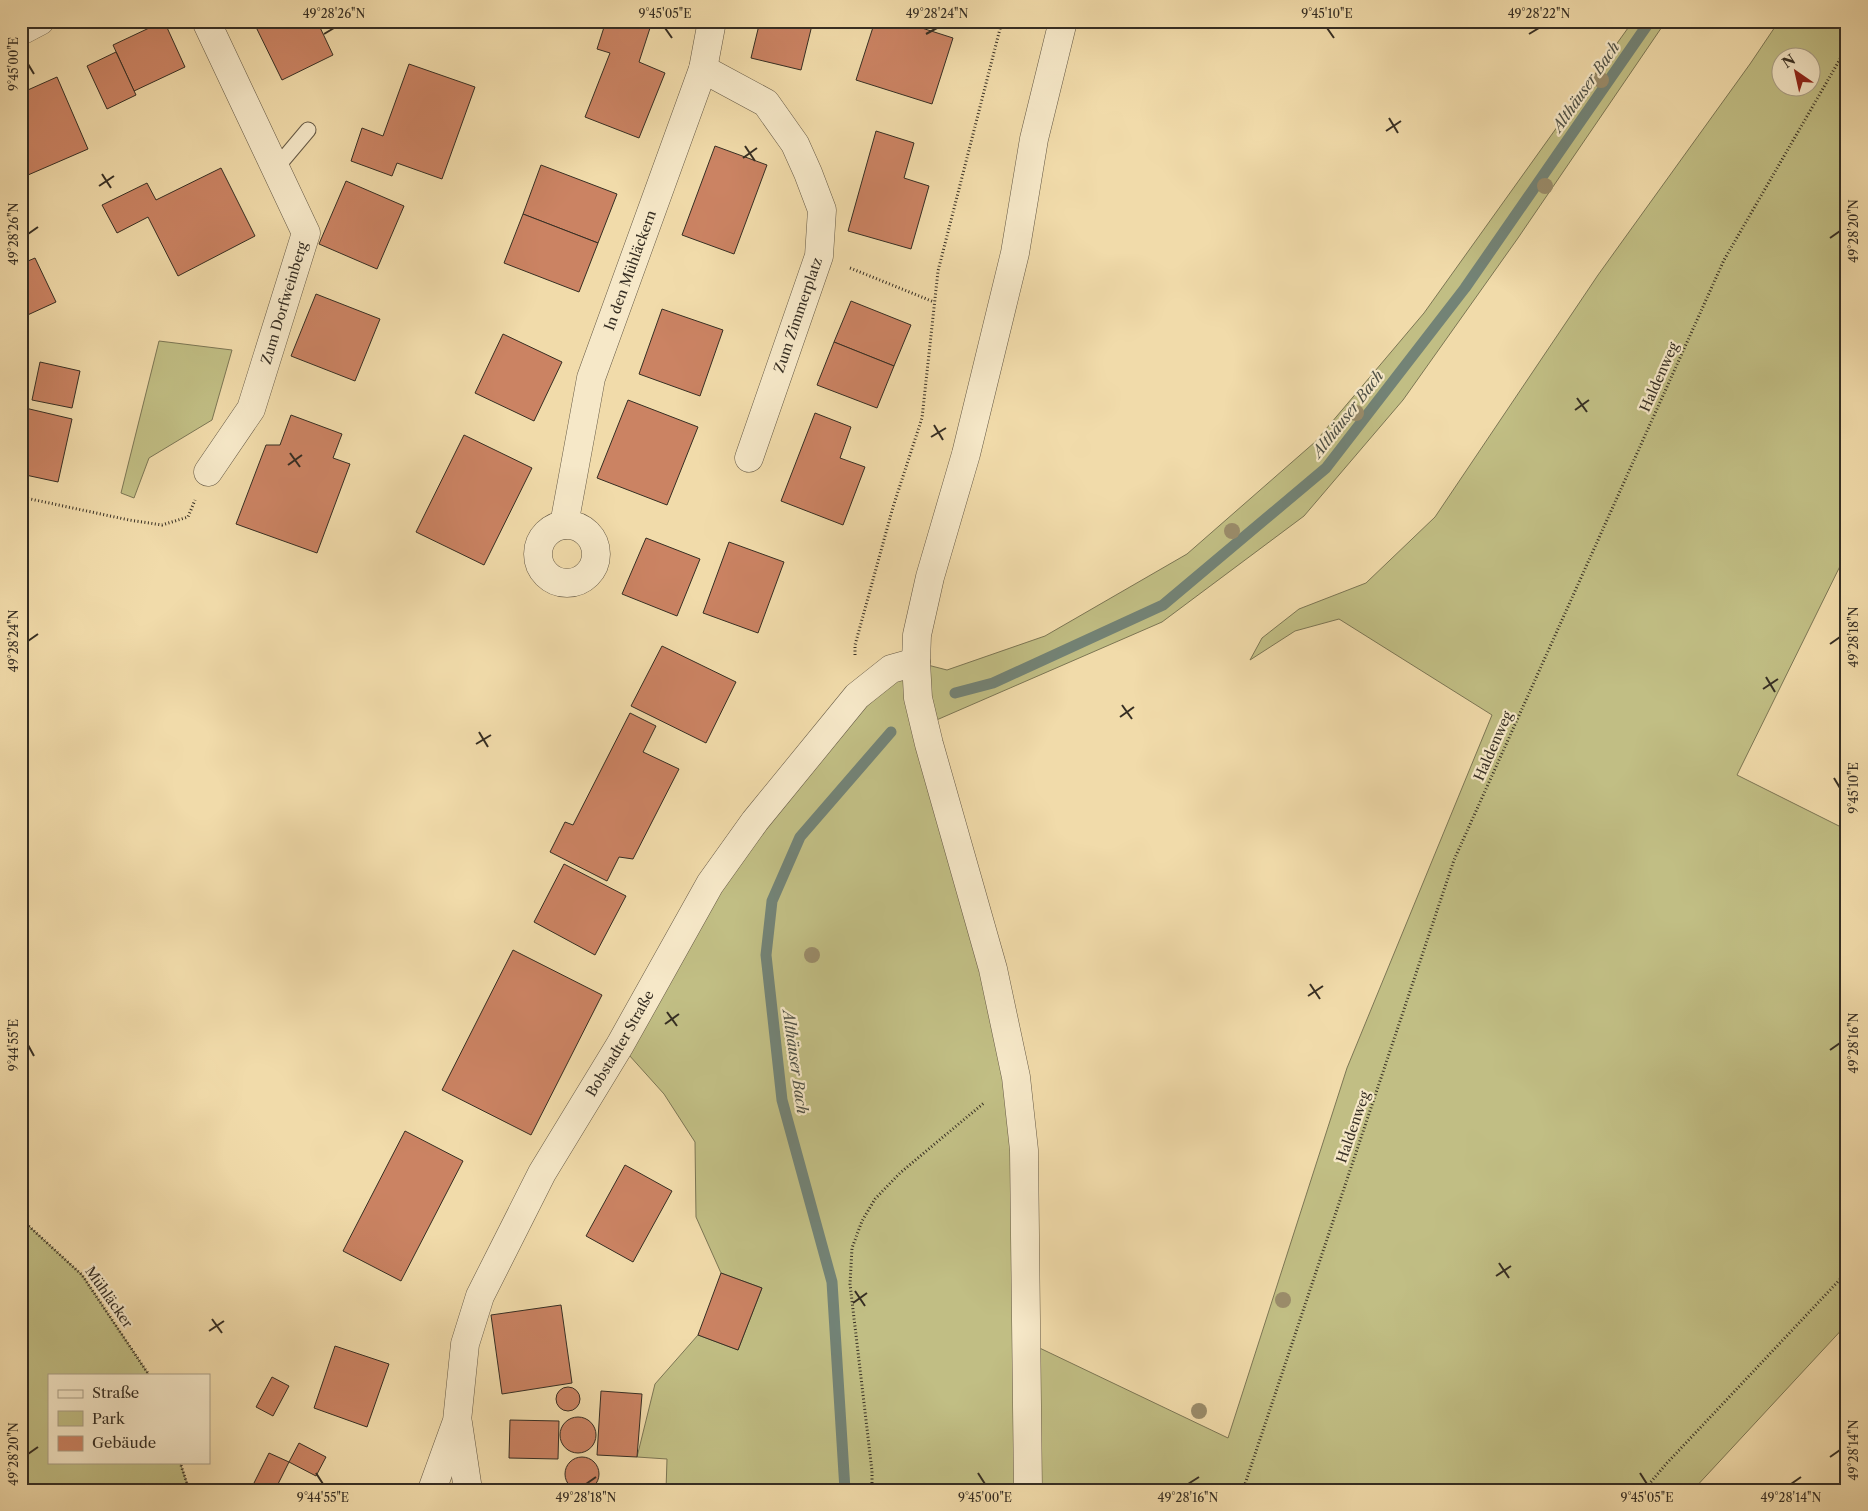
<svg xmlns="http://www.w3.org/2000/svg" width="1868" height="1511" font-family="'Libre Caslon Text',serif">
<style>
.green{fill:#c1be84;stroke:#7c7654;fill-rule:evenodd}
.lines{fill:none;stroke-linecap:round;stroke-linejoin:round}
.stream{stroke:#738376;stroke-width:11}
.building{fill:#cb8363;stroke:#362e23}
.service-casing{stroke:#655945;stroke-width:17}
.minor-casing{stroke:#655945;stroke-width:29}
.tertiary-casing{stroke:#655945;stroke-width:29}
.path{stroke:#362e23;stroke-width:3;stroke-dasharray:1 2.5;stroke-linecap:butt}
.service{stroke:#f6e8c8;stroke-width:15}
.minor{stroke:#f6e8c8;stroke-width:28}
.tertiary{stroke:#f6e8c8;stroke-width:28}
.tree{fill:#9a8c6a}
.ticks{fill:none;stroke:#362e23;stroke-width:2}
.labels{text-anchor:middle;stroke-width:4.5;stroke-linejoin:round;paint-order:stroke}
.street-label{font-size:14px;fill:#362e23;stroke:#f6e8c8}
.water-label{font-size:15px;font-style:italic;fill:#4f5146;stroke:#f6e8c8}
.neatline{fill:none;stroke:#362e23;stroke-width:2}
.ticks-label{font-size:12px;text-anchor:middle;fill:#362e23}
</style>
<rect width="100%" height="100%" fill="#f1dbaa"/>
<filter id="stains"><feTurbulence type="fractalNoise" baseFrequency=".004" numOctaves="4"/><feColorMatrix values="0 0 0 0 .2 0 0 0 0 .09 0 0 0 0 .02 0 0 0 .5 -.17"/></filter>
<radialGradient id="worn" r=".72"><stop offset=".6" stop-color="#630" stop-opacity="0"/><stop offset="1" stop-color="#630" stop-opacity=".3"/></radialGradient>
<g class="green">
<path d="M1633,21H1666L1518,238L1403,400L1304,516L1162,622L925,725L1024,1080L1027,1342L1228,1438L1347,1068L1492,715L1339,619L1295,631L1250,660L1262,638L1299,609L1366,583L1435,517L1598,275L1750,64L1779,21H1847V552L1737,775L1847,830V1324L1693,1490H666L667,1459L637,1457L655,1384L698,1335L738,1350L762,1288L721,1273L696,1217L695,1142L664,1094L620,1045L807,760L916,662L947,670L1045,636L1187,554L1315,442L1424,313ZM1780,58H1810V88H1780Z"/>
<polygon points="159,341 232,350 212,420 149,458 134,498 121,493"/>
<polygon points="21,1219 82,1275 149,1375 49,1375 49,1462 180,1462 189,1490 21,1490"/>
</g>
<g class="lines">
<g class="stream">
<polyline points="955,693 993,683 1163,605 1326,468 1465,288 1650,21"/>
<polyline points="845,1490 832,1282 782,1100 766,955 772,901 800,837 891,732"/>
</g>
</g>
<g class="building">
<polygon points="164,21 185,67 134,91 113,45"/>
<polygon points="253,21 317,21 333,55 282,80"/>
<polygon points="606,21 639,21 651,25 639,62 665,73 639,138 585,117 610,53 597,49"/>
<polygon points="760,21 813,21 801,70 751,58"/>
<polygon points="875,21 900,21 953,38 932,104 856,80"/>
<polygon points="116,52 136,95 107,109 87,66"/>
<polygon points="409,64 475,87 442,179 397,163 392,176 351,161 362,128 383,136"/>
<polygon points="57,77 88,149 28,175 21,160 21,93"/>
<polygon points="876,131 914,143 904,178 929,186 911,249 848,231"/>
<polygon points="715,146 767,165 734,254 682,235"/>
<polygon points="541,165 617,194 598,243 523,214"/>
<polygon points="221,168 255,236 178,276 148,217 117,233 102,205 147,183 156,200"/>
<polygon points="346,181 404,206 377,269 319,244"/>
<polygon points="523,214 598,243 579,292 504,263"/>
<polygon points="35,258 56,302 21,318 21,264"/>
<polygon points="316,294 380,319 355,381 291,356"/>
<polygon points="851,301 911,325 894,366 834,342"/>
<polygon points="662,309 723,330 700,396 639,374"/>
<polygon points="503,334 562,362 534,421 475,393"/>
<polygon points="834,342 894,366 877,408 817,385"/>
<polygon points="40,362 80,371 72,408 32,400"/>
<polygon points="628,400 698,427 667,505 597,478"/>
<polygon points="21,407 72,419 58,482 21,474"/>
<polygon points="815,413 851,427 840,458 865,467 843,525 781,501"/>
<polygon points="291,415 342,434 333,458 350,464 317,553 236,524 266,445 280,445"/>
<polygon points="464,435 532,468 484,565 416,532"/>
<polygon points="646,538 700,559 677,616 622,594"/>
<polygon points="729,542 784,562 758,633 703,613"/>
<polygon points="662,646 736,682 706,743 631,706"/>
<polygon points="630,713 656,726 643,752 679,769 633,859 619,857 607,881 550,852 565,822 573,825"/>
<polygon points="564,864 626,896 595,955 534,922"/>
<polygon points="513,950 602,995 531,1135 442,1090"/>
<polygon points="405,1131 463,1161 401,1281 343,1251"/>
<polygon points="625,1165 672,1191 633,1262 586,1236"/>
<polygon points="721,1273 762,1288 738,1350 698,1335"/>
<polygon points="561,1305 572,1383 502,1394 491,1315"/>
<polygon points="335,1346 389,1364 367,1427 314,1408"/>
<polygon points="272,1377 289,1386 273,1416 256,1407"/>
<circle cx="568" cy="1399" r="12"/>
<polygon points="601,1391 642,1394 637,1457 597,1455"/>
<circle cx="578" cy="1435" r="18"/>
<polygon points="510,1420 559,1421 558,1459 509,1458"/>
<polygon points="299,1443 326,1457 316,1476 289,1462"/>
<polygon points="269,1453 289,1462 275,1490 253,1490 251,1489"/>
<circle cx="582" cy="1474" r="17"/>
</g>
<g class="lines">
<g class="service-casing">
<polyline id="service" points="276,168 308,130"/>
</g>
<g class="minor-casing">
<g id="minor">
<polyline points="206,21 306,233 251,409 208,472"/>
<polyline points="21,31 40,21"/>
<polyline points="703,69 766,103 795,144 808,173 822,210 819,256 749,458"/>
<path id="s1" d="M564,525L591,378L703,69L712,21"/>
<circle cx="567" cy="554" r="29"/>
<polyline points="458,1423 468,1490"/>
<path id="s2" d="M432,1490L457,1421L465,1344L480,1296L542,1173L620,1045L710,884L755,821L857,696L891,669L916,662"/>
</g>
</g>
<g class="tertiary-casing">
<polyline id="tertiary" points="1028,1490 1024,1150 1016,1077 993,969 929,744 918,698 916,662 917,635 930,577 966,454 1015,253 1034,139 1063,21"/>
</g>
<g class="path">
<polyline points="850,268 934,302"/>
<polyline points="21,497 129,520 162,525 188,517 195,500"/>
<polyline points="855,655 855,645 893,507 922,418 938,271 1002,21"/>
<polyline points="21,1219 82,1275 149,1375"/>
<polyline points="180,1462 189,1490"/>
<polyline points="872,1490 872,1471 850,1284 852,1248 862,1221 875,1199 900,1173 985,1102"/>
<polyline points="1243,1490 1454,860 1724,260 1847,47"/>
<polyline points="1644,1490 1667,1463 1847,1272"/>
</g>
<use href="#service" class="service"/>
<use href="#minor" class="minor"/>
<use href="#tertiary" class="tertiary"/>
</g>
<g class="tree">
<circle cx="1601" cy="80" r="8"/>
<circle cx="1545" cy="186" r="8"/>
<circle cx="1356" cy="413" r="8"/>
<circle cx="1232" cy="531" r="8"/>
<circle cx="812" cy="955" r="8"/>
<circle cx="1283" cy="1300" r="8"/>
<circle cx="1199" cy="1411" r="8"/>
</g>
<path class="ticks" d="M665,28L672,38M1327,28L1334,38M324,34L334,28M926,34L937,28M1529,34L1539,28M28,64L34,74M1389,118L1398,133M1386,131L1401,121M745,146L755,161M743,158L757,148M102,174L111,188M99,186L114,176M28,234L38,227M1830,238L1840,231M1577,398L1587,412M1575,410L1589,400M934,425L943,440M931,437L946,428M290,453L300,467M288,465L302,455M28,641L38,634M1830,644L1840,637M1766,677L1775,692M1763,689L1778,679M1122,705L1132,719M1120,717L1134,707M479,732L488,747M476,744L491,735M1834,778L1840,788M1310,984L1320,999M1308,996L1323,986M667,1012L677,1026M665,1024L679,1014M28,1045L34,1056M1830,1050L1840,1043M1499,1263L1509,1278M1496,1276L1511,1266M855,1291L865,1306M853,1303L867,1293M212,1319L222,1333M209,1331L224,1321M28,1454L38,1447M1830,1457L1840,1450M316,1473L323,1484M978,1473L985,1484M1640,1473L1647,1484M586,1484L596,1477M1188,1484L1199,1477M1791,1484L1801,1477"/>
<g class="labels">
<g class="street-label">
<text dy="5" stroke="none"><textPath href="#s1" startOffset="264">In den Mühläckern</textPath></text>
<text transform="translate(284 303) rotate(-73)" y="5">Zum Dorfweinberg</text>
<text transform="translate(798 315) rotate(-71)" y="5">Zum Zimmerplatz</text>
<text transform="translate(1659 377) rotate(-66)" y="5">Haldenweg</text>
<text transform="translate(1493 746) rotate(-66)" y="5">Haldenweg</text>
<text dy="5" stroke="none"><textPath href="#s2" startOffset="490">Bobstadter Straße</textPath></text>
<text transform="translate(1353 1127) rotate(-71)" y="5">Haldenweg</text>
<text transform="translate(109 1297) rotate(55)" y="5">Mühläcker</text>
</g>
<g class="water-label">
<text transform="translate(1586 87) rotate(-55)" y="5">Althäuser Bach</text>
<text transform="translate(1348 414) rotate(-52)" y="5">Althäuser Bach</text>
<text transform="translate(795 1062) rotate(82)" y="5">Althäuser Bach</text>
</g>
</g>
<rect width="1868" height="1511" fill="none" stroke="#f1dbaa" stroke-width="55"/>
<rect x="48" y="1374" width="162" height="90" fill="#f6e8c8" stroke="#a99e86"/>
<rect x="58" y="1390" width="25" height="8" fill="#f6e8c8" stroke="#a99e86"/>
<text x="92" y="1398" font-size="15" fill="#362e23">Straße</text>
<rect x="58" y="1411" width="25" height="15" fill="#c1be84" stroke="#a99e86"/>
<text x="92" y="1424" font-size="15" fill="#362e23">Park</text>
<rect x="58" y="1436" width="25" height="15" fill="#cb8363" stroke="#a99e86"/>
<text x="92" y="1448" font-size="15" fill="#362e23">Gebäude</text>
<g transform="translate(1796 72) rotate(326)"><circle r="24" fill="#f6e8c8" stroke="#a99e86"/>
<path d="M0-4L9 19L0 12L-9 19Z" fill="#8f2418"/>
<text y="-8" font-size="14" font-weight="bold" text-anchor="middle" fill="#362e23">N</text>
</g>
<rect x="28" y="28" width="1812" height="1456" class="neatline"/>
<g class="ticks-label">
<text x="334" y="18">49°28'26"N</text>
<text x="665" y="18">9°45'05"E</text>
<text x="937" y="18">49°28'24"N</text>
<text x="1327" y="18">9°45'10"E</text>
<text x="1539" y="18">49°28'22"N</text>
<text transform="translate(14 64) rotate(-90)" y="4">9°45'00"E</text>
<text transform="translate(1854 231) rotate(-90)" y="4">49°28'20"N</text>
<text transform="translate(14 234) rotate(-90)" y="4">49°28'26"N</text>
<text transform="translate(1854 637) rotate(-90)" y="4">49°28'18"N</text>
<text transform="translate(14 641) rotate(-90)" y="4">49°28'24"N</text>
<text transform="translate(1854 788) rotate(-90)" y="4">9°45'10"E</text>
<text transform="translate(1854 1043) rotate(-90)" y="4">49°28'16"N</text>
<text transform="translate(14 1045) rotate(-90)" y="4">9°44'55"E</text>
<text transform="translate(1854 1450) rotate(-90)" y="4">49°28'14"N</text>
<text transform="translate(14 1454) rotate(-90)" y="4">49°28'20"N</text>
<text x="323" y="1502">9°44'55"E</text>
<text x="586" y="1502">49°28'18"N</text>
<text x="985" y="1502">9°45'00"E</text>
<text x="1188" y="1502">49°28'16"N</text>
<text x="1647" y="1502">9°45'05"E</text>
<text x="1791" y="1502">49°28'14"N</text>
</g>
<rect width="100%" height="100%" filter="url(#stains)"/>
<rect width="100%" height="100%" fill="url(#worn)"/>
</svg>
